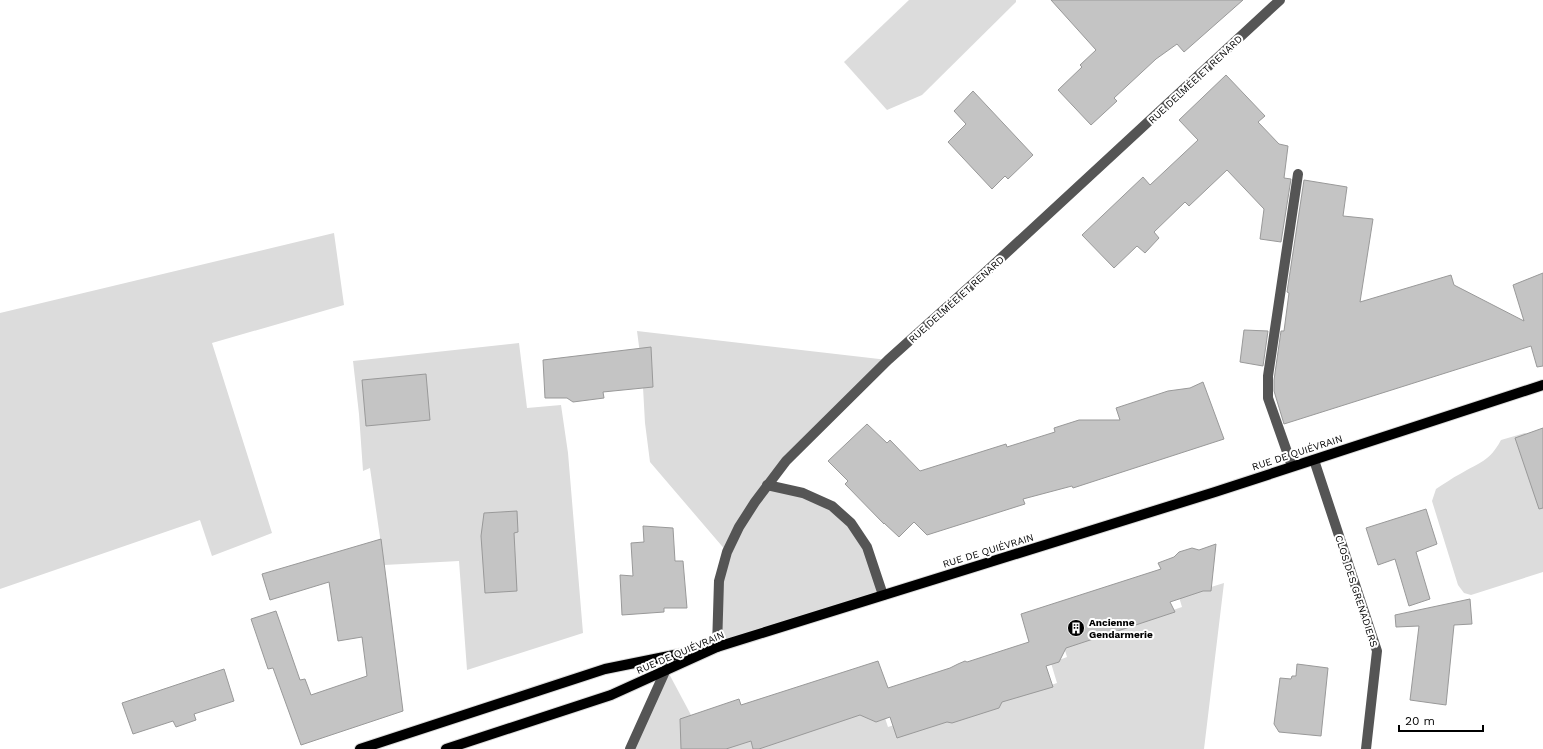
<svg xmlns="http://www.w3.org/2000/svg" width="1543" height="749" font-family="'Work Sans',sans-serif">
<style>
.green{fill:#dcdcdc}
.building{fill:#c4c4c4;stroke:#999}
.lines{fill:none;stroke-linecap:round;stroke-linejoin:round}
.major-casing{stroke:#dbdbdb;stroke-width:12}
.minor{stroke:#555;stroke-width:10}
.major{stroke:#000;stroke-width:10}
.labels{text-anchor:middle;stroke-width:4;stroke-linejoin:round;paint-order:stroke}
.street-label{font-size:10px;fill:#000;stroke:#fff}
.poi-label{font-size:10px;font-weight:bold;fill:#000;stroke:#fff;text-anchor:start}
</style>
<rect width="100%" height="100%" fill="#fff"/>
<g class="green">
<polygon points="909,0 1016,0 1016,2 922,95 887,110 844,62"/>
<polygon points="334,233 344,305 212,343 272,533 212,556 200,520 0,589 0,313"/>
<polygon points="637,331 888,360 767,485 832,506 867,547 883,595 717,647 727,552 650,462 645,423 642,369"/>
<polygon points="519,343 527,408 561,405 568,453 583,633 467,670 459,561 384,565 370,468 363,471 359,414 353,361"/>
<path d="M1525,433L1537,440L1543,460V572L1471,595L1464,593L1458,585L1432,501L1436,489C1444,484 1452,478 1460,474C1480,462 1489,462 1501,440Z"/>
<polygon points="1224,583 1204,749 718,749 881,706 888,727 901,723 905,734 1057,683 1051,663 1067,657 1064,647 1182,607 1179,597"/>
<polygon points="667,670 691,715 692,749 630,749"/>
</g>
<g class="building">
<polygon points="1051,0 1243,0 1184,52 1177,44 1156,59 1114,98 1117,101 1091,125 1058,90 1082,67 1080,65 1096,50"/>
<polygon points="1226,75 1265,116 1258,122 1279,144 1288,146 1284,178 1291,179 1281,242 1260,239 1264,209 1227,170 1189,206 1185,202 1154,232 1159,238 1145,253 1137,246 1114,268 1082,235 1143,177 1150,185 1198,140 1179,120"/>
<polygon points="973,91 1033,155 1008,179 1005,176 992,189 948,142 966,124 954,111"/>
<polygon points="1304,180 1347,187 1343,216 1373,219 1360,302 1451,275 1454,285 1524,321 1513,285 1543,273 1543,366 1537,367 1531,346 1284,424 1274,391 1274,380 1281,331 1284,331 1289,293 1287,292"/>
<polygon points="1244,330 1268,331 1263,366 1240,362"/>
<polygon points="651,347 653,387 603,392 604,398 573,402 567,398 545,398 543,360"/>
<polygon points="426,374 430,420 366,426 362,380"/>
<polygon points="1203,382 1224,439 1073,488 1072,486 1023,499 1025,504 927,535 914,522 899,537 884,523 884,524 845,484 848,481 828,461 867,424 887,443 890,440 920,471 1006,444 1007,447 1055,432 1054,428 1079,420 1120,420 1116,408 1168,391 1190,388"/>
<polygon points="1543,428 1543,508 1539,509 1515,438"/>
<polygon points="1426,509 1437,544 1416,552 1430,599 1409,606 1395,559 1378,565 1366,528"/>
<polygon points="517,511 518,532 514,533 517,591 485,593 481,536 484,513"/>
<polygon points="643,526 673,528 675,561 683,561 687,608 664,608 664,612 622,615 620,575 633,576 631,543 644,542"/>
<polygon points="381,539 403,711 301,745 273,668 268,669 251,619 276,611 300,680 305,679 311,695 367,676 362,637 338,641 329,582 270,600 262,574"/>
<polygon points="1216,544 1211,591 1203,591 1170,602 1175,612 1066,648 1059,662 1046,666 1053,687 1002,702 999,708 952,723 947,722 897,738 890,717 876,722 860,715 759,749 753,749 751,741 726,749 681,749 680,719 739,699 741,705 878,661 888,688 950,668 958,664 965,661 967,662 1029,642 1021,614 1161,569 1158,563 1174,557 1179,552 1192,548 1199,550"/>
<polygon points="1470,599 1472,624 1454,625 1446,705 1410,700 1419,626 1396,627 1395,615"/>
<polygon points="1297,664 1328,668 1321,736 1279,732 1274,724 1280,678 1291,679 1292,676 1296,676"/>
<polygon points="224,669 234,701 194,714 196,720 176,727 173,721 133,734 122,703"/>
</g>
<g class="lines">
<g class="major-casing">
<g id="major">
<polyline points="360,749 605,669 699,650"/>
<polyline points="446,749 611,695 717,647 1215,492 1543,385"/>
</g>
</g>
<g class="minor">
<polyline points="1314,460 1377,651 1366,749"/>
<polyline points="1292,466 1268,398 1268,376 1298,174"/>
<polyline points="767,485 803,493 832,506 851,523 867,547 883,595"/>
<polyline points="717,647 719,581 727,552 739,527 755,502 786,461 888,360 977,280 1280,0"/>
<polyline points="630,749 672,656"/>
</g>
<use href="#major" class="major"/>
</g>
<defs>
<g id="building-disc" transform="scale(0.9)"><circle r="9.5" fill="#000" stroke="#fff"/><path d="M-4-6H4V6H1V3H-1V6H-4ZM-2.5-4.3h1.7v1.8h-1.7ZM.8-4.3h1.7v1.8H.8ZM-2.5-1h1.7V.8h-1.7ZM.8-1h1.7V.8H.8Z" fill="#fff"/></g>
</defs>
<g fill-rule="evenodd">
<use href="#building-disc" x="1076" y="628"/>
</g>
<g class="labels">
<g class="street-label">
<text transform="translate(1195 79) rotate(-43)" y="4">RUE DELMÉE ET RENARD</text>
<text transform="translate(956 299) rotate(-42)" y="4">RUE DELMÉE ET RENARD</text>
<text transform="translate(1297 452) rotate(-18)" y="4">RUE DE QUIÉVRAIN</text>
<text transform="translate(988 550) rotate(-17)" y="4">RUE DE QUIÉVRAIN</text>
<text transform="translate(1357 591) rotate(72)" y="4">CLOS DES GRENADIERS</text>
<text transform="translate(680 652) rotate(-23)" y="4">RUE DE QUIÉVRAIN</text>
</g>
<g class="poi-label">
<text x="1089" y="626">Ancienne<tspan x="1089" dy="12">Gendarmerie</tspan></text>
</g>
</g>
<path d="M1399 725v6h84v-6" fill="none" stroke="#000000" stroke-width="2"/>
<text x="1405" y="725" font-size="12" fill="#000000" stroke="#ffffff" stroke-width="3" paint-order="stroke">20 m</text>
</svg>
